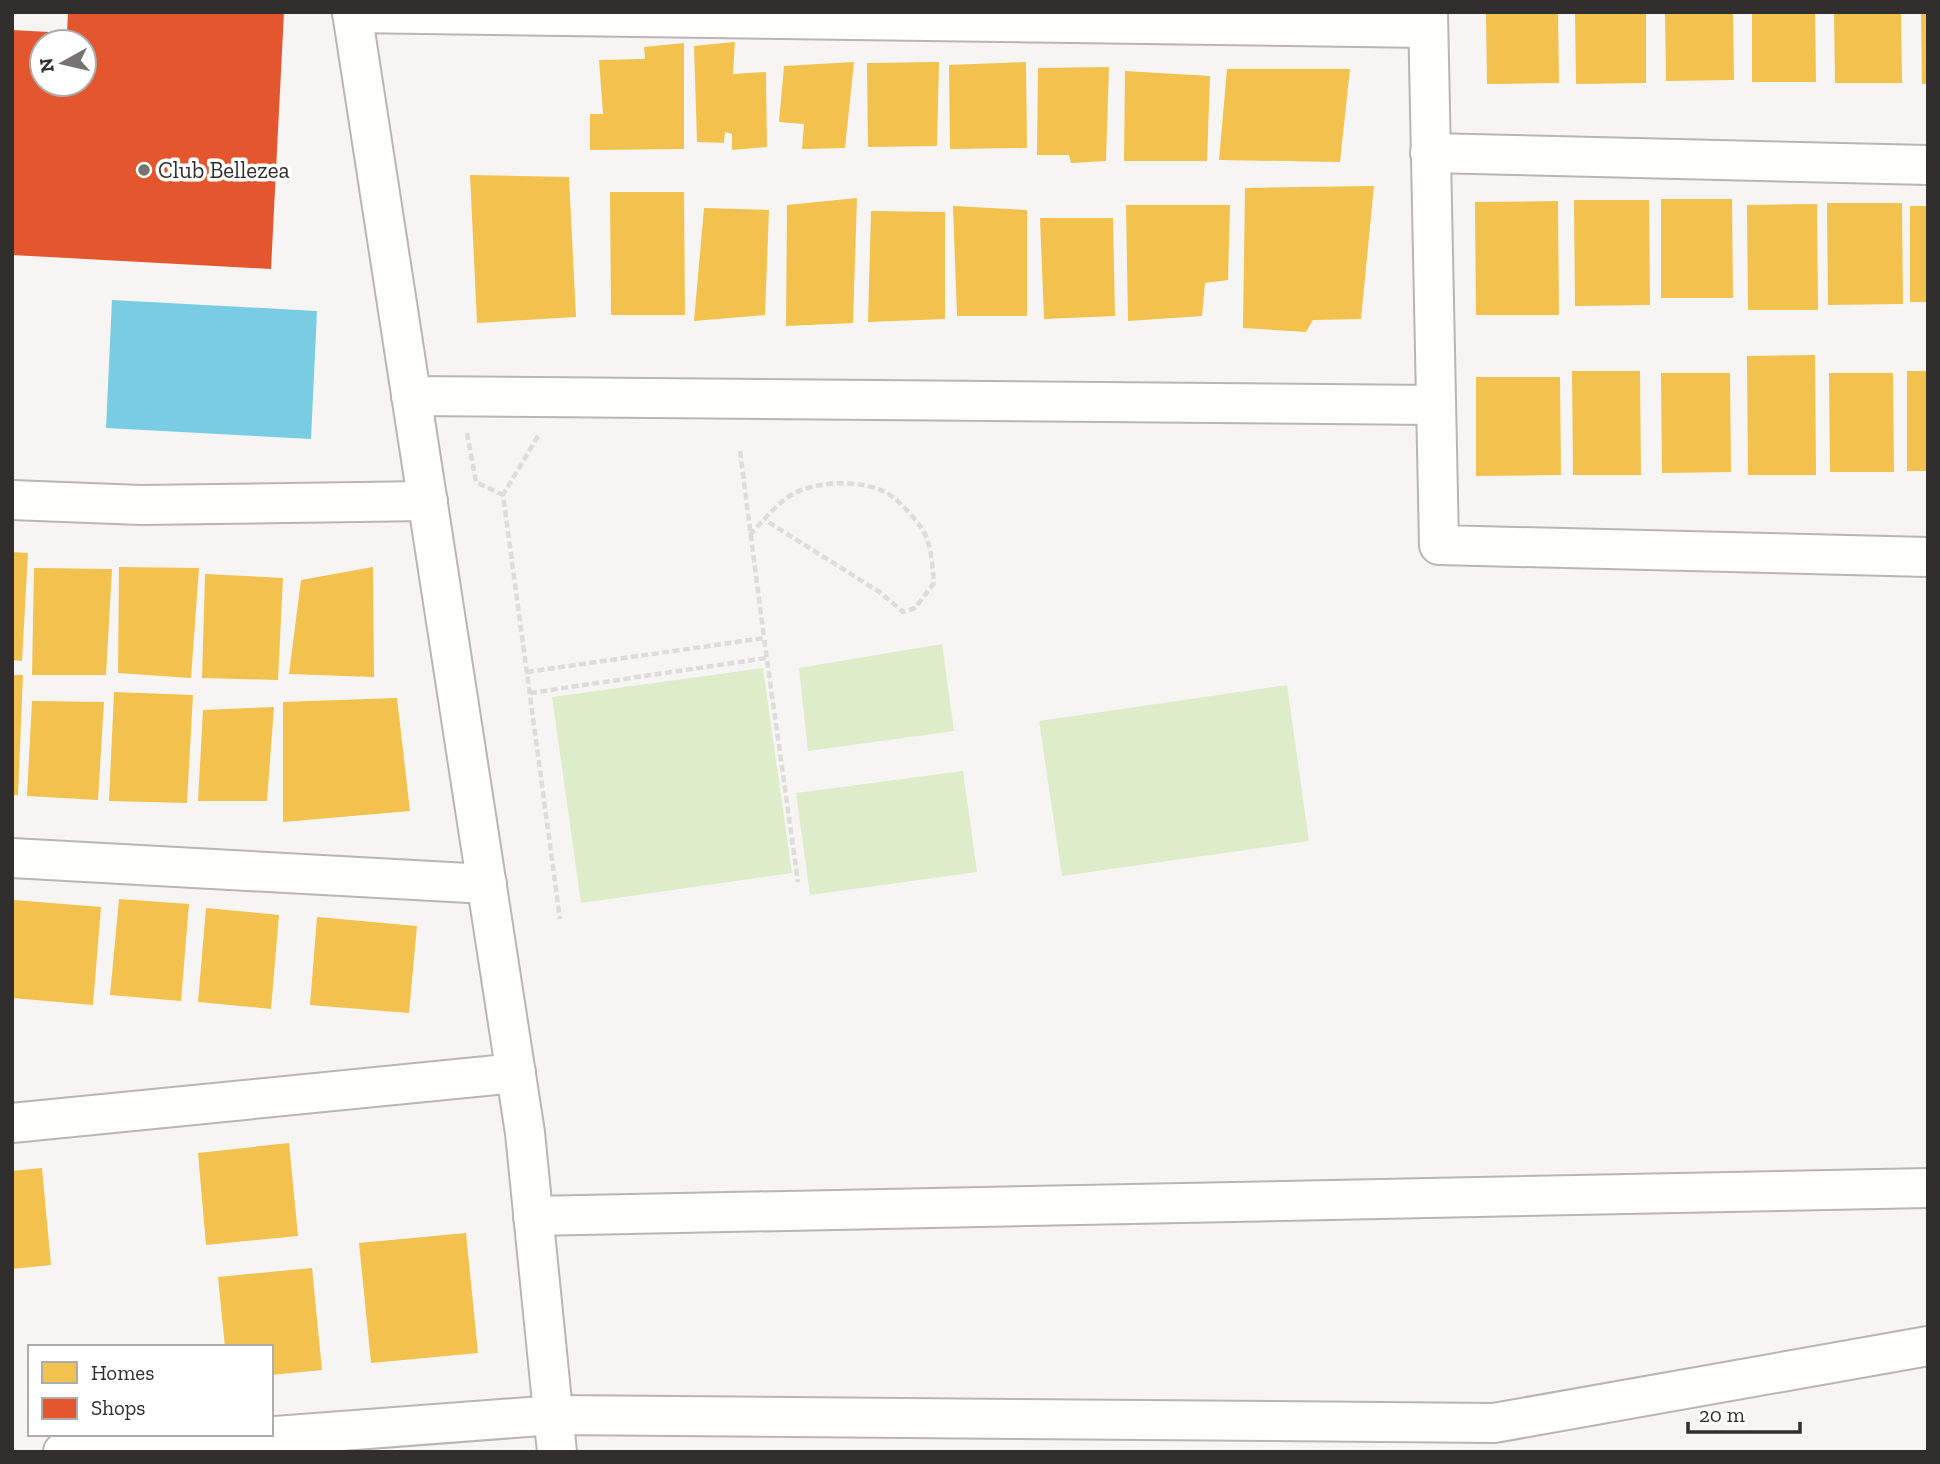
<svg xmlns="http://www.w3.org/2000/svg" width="1940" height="1464" font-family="'Zilla Slab',serif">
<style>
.green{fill:#deedc9}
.water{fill:#79cce1}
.homes{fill:#f2c14e}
.shops{fill:#e4572e;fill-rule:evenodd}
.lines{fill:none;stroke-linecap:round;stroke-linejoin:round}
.street-casing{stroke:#b7b6b4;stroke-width:42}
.path{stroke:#dcdcdb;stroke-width:4.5;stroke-dasharray:7 3.5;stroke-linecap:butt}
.street{stroke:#fefefd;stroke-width:38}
.poi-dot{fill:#767472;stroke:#fff;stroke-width:2.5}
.labels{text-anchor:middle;stroke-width:7;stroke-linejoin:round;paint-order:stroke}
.poi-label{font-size:23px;fill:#302f2d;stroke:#fff;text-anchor:start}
</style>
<rect width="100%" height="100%" fill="#f7f5f3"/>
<g class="green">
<polygon points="942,644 954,731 808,751 799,668"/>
<polygon points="763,668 792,873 581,903 552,697"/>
<polygon points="1287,685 1309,841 1062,876 1039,721"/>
<polygon points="963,771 977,872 810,895 796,793"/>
</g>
<polygon class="water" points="112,300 317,311 311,439 106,428"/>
<g class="homes">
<polygon points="1486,12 1558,12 1559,83 1487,84"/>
<polygon points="1575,12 1646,12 1646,83 1576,84"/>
<polygon points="1665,12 1733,12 1734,80 1666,81"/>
<polygon points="1752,12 1815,12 1816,82 1752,82"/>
<polygon points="1834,12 1901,12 1902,83 1835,83"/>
<polygon points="1921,12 1928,12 1928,84 1922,84"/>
<polygon points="735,42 733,74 766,72 767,147 732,150 732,134 725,132 724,143 697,142 694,46"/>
<polygon points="684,43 684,149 590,150 590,114 603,114 599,60 645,59 644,47"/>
<polygon points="854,62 845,148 802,149 804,124 779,122 784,66"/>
<polygon points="939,62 937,146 868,147 867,63"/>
<polygon points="1026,62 1027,148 950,149 949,65"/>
<polygon points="1109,67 1106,161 1071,163 1069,155 1037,155 1038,68"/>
<polygon points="1227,69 1350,69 1340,162 1219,160"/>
<polygon points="1125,71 1210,76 1207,161 1124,161"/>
<polygon points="470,175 569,177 576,317 477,323"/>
<polygon points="1374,186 1361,319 1313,320 1306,332 1243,328 1245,188"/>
<polygon points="610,192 684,192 685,315 611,315"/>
<polygon points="857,198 853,323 786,326 787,205"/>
<polygon points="1661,199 1732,199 1733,298 1661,298"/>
<polygon points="1574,200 1649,200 1650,305 1575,306"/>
<polygon points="1558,201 1559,315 1476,315 1475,202"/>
<polygon points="1827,203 1902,203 1903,304 1828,305"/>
<polygon points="1817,204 1818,310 1748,310 1747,205"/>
<polygon points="1126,205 1230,205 1228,280 1205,283 1202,316 1128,321"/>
<polygon points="953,206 1027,210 1027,316 957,316"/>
<rect x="1910" y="206" width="18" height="96"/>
<polygon points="704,208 769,210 765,315 694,321"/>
<polygon points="871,211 945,212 945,319 868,322"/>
<polygon points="1040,218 1113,218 1115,316 1044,319"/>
<polygon points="1815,355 1816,475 1748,475 1747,356"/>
<polygon points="1572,371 1640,371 1641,475 1573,475"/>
<rect x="1907" y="371" width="21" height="100"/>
<polygon points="1661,373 1730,373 1731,472 1662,473"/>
<polygon points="1829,373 1893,373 1894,472 1830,472"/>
<polygon points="1476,377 1560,377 1561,475 1476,476"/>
<polygon points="12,552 28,553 22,661 12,660"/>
<polygon points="119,567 199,568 191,678 118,673"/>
<polygon points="373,567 374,677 289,674 301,580"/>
<polygon points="34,568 112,569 106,675 32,675"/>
<polygon points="205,574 283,578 278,680 202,678"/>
<polygon points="12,675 23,675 18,795 12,795"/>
<polygon points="114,692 193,695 187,803 109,801"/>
<polygon points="397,698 410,811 283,822 283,702"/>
<polygon points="32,701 104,702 98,800 27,796"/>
<polygon points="274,707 267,801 198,801 203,710"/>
<polygon points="119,899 189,904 181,1001 110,995"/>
<polygon points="14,900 101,907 93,1005 12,998"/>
<polygon points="206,908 279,915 271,1009 198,1002"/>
<polygon points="317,917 417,926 409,1013 310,1005"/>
<polygon points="289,1143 298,1236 206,1245 198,1153"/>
<polygon points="42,1168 51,1265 12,1269 12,1171"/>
<polygon points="466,1233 478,1353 371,1363 359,1243"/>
<polygon points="312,1268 322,1370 271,1375 271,1347 225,1347 218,1277"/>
</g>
<path class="shops" d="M68,12H284L271,269L12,255V30L67,33ZM42,42H84V84H42Z"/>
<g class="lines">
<g class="street-casing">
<g id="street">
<polyline points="352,12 525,1133 557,1452"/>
<polyline points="1428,12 1439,545 1928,557"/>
<polyline points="352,13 1428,28"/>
<polyline points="1430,153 1928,165"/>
<polyline points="411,396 1436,405"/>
<polyline points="12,500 141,505 428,501"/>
<polyline points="12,858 487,884"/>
<polyline points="12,1123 516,1073"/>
<polyline points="533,1216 1928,1188"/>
<polyline points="63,1452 554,1415 1494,1423 1928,1346"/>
</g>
</g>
<g class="path">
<polyline points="467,433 476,482 503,495"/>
<polyline points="538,436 503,495 560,919"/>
<polyline points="740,451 764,638"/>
<path d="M750,535C764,520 780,499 799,491C823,481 861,480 885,492C896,497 912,515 920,526C932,542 932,564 934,583L915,608L903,612L881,593L765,520"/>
<polyline points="527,672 764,638 798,882"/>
<polyline points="530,693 766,658"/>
</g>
<use href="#street" class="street"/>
</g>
<circle class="poi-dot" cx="144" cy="170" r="7"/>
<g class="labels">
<g class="poi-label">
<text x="158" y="178">Club Bellezea</text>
</g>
</g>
<rect width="1940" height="1464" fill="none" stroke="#302f2d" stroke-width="28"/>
<rect x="28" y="1345" width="245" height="91" fill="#ffffff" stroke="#acacab" stroke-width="2"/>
<rect x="42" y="1362" width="35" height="21" fill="#f2c14e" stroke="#acacab" stroke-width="2"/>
<text x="91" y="1380" font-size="21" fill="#302f2d">Homes</text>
<rect x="42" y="1398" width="35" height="21" fill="#e4572e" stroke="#acacab" stroke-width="2"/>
<text x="91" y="1415" font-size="21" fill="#302f2d">Shops</text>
<g transform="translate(63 63) rotate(262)"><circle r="33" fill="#ffffff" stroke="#acacab" stroke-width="2"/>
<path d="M0-5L12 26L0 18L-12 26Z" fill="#767472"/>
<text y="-10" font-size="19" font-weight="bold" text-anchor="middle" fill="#302f2d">N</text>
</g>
<path d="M1688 1422v10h112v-10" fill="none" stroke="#302f2d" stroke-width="3.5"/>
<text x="1699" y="1422" font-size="21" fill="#302f2d" stroke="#ffffff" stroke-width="5" paint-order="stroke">20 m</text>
</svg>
